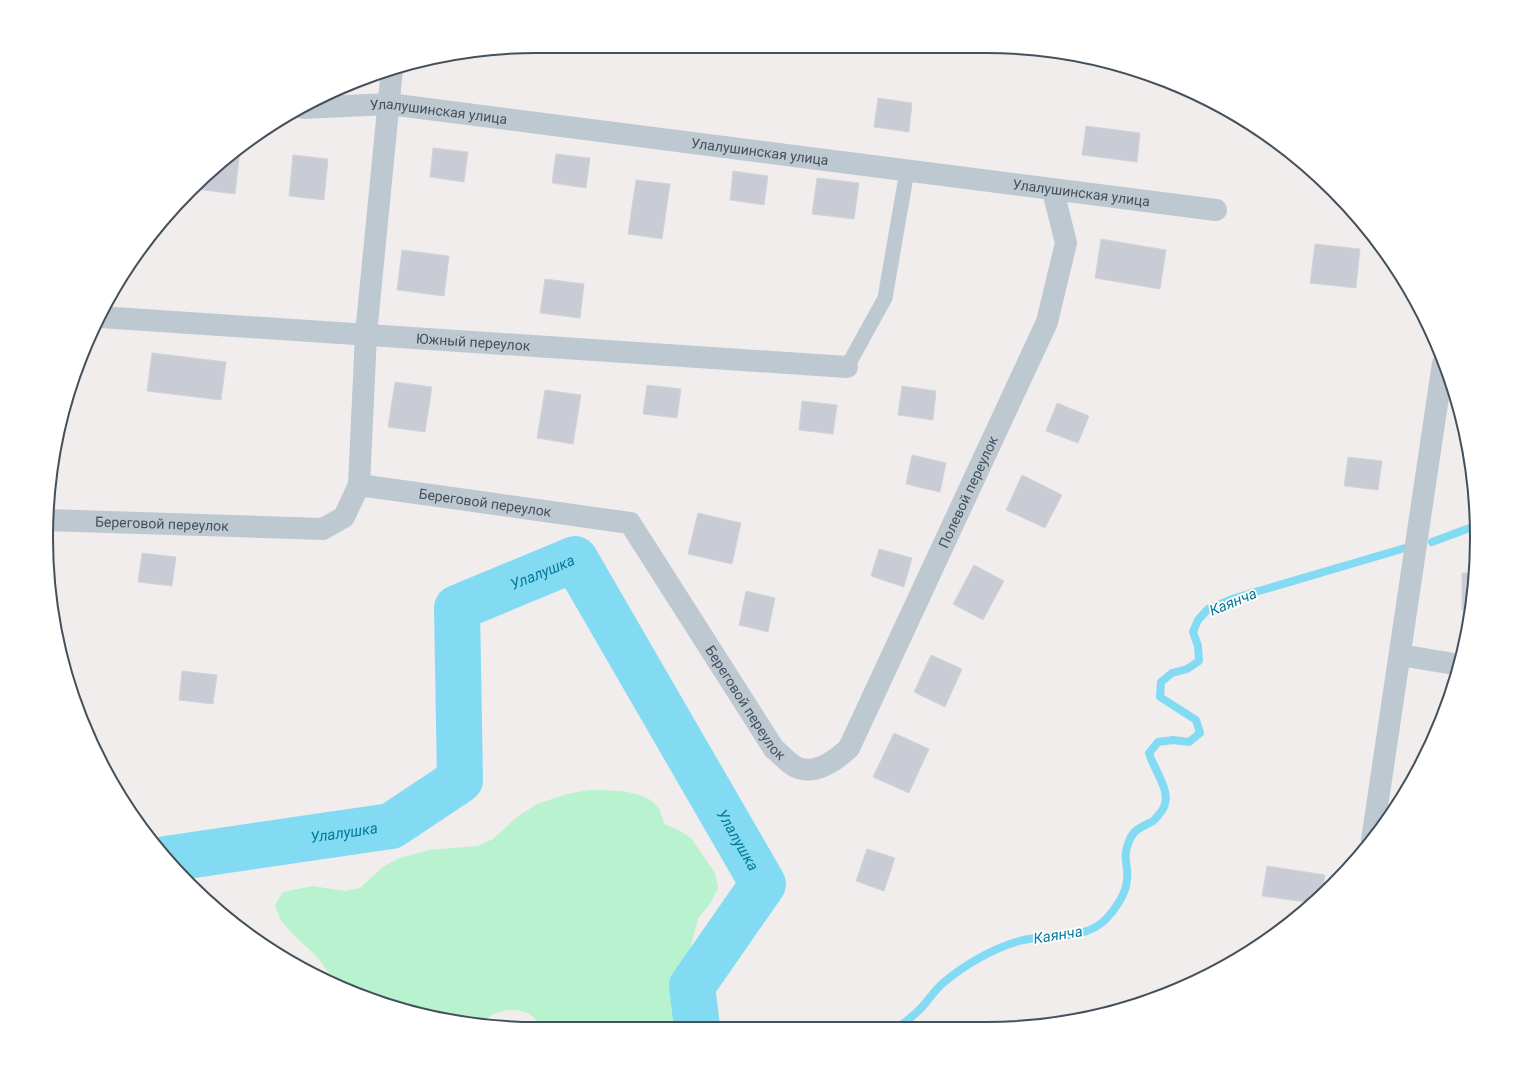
<svg xmlns="http://www.w3.org/2000/svg" width="1523" height="1075" font-family="Roboto,sans-serif">
<style>
.green{fill:#b8f2ce}
.lines{fill:none;stroke-linecap:round;stroke-linejoin:round}
.stream{stroke:#82dbf2;stroke-width:8}
.river{stroke:#82dbf2;stroke-width:46}
.building{fill:#c9ccd4;stroke:#d1d4da}
.lane{stroke:#bdc8d1;stroke-width:15}
.street{stroke:#bdc8d1;stroke-width:22}
.labels{text-anchor:middle;stroke-width:3.5;stroke-linejoin:round;paint-order:stroke}
.street-label{font-size:14px;fill:#44515c;stroke:#fff}
.water-label{font-size:15px;font-style:italic;fill:#047a9a;stroke:#fff}
.rim{fill:none;stroke:#44515c;stroke-width:2}
</style>
<rect width="100%" height="100%" fill="#f1eded"/>
<path class="green" d="M589,790C608,790 648,789 659,809C661,813 663,819 664,824L679,830L691,838L715,873L718,888L711,902L698,919L673,1014L675,1027L541,1028C537,1021 533,1015 525,1012C512,1007 489,1011 483,1024L411,1012L337,985L318,958L291,932L280,919L275,905L283,892L312,886L345,891L360,888L383,867L397,859L429,850L478,846L493,839L517,817L537,804L567,794Z"/>
<g class="lines">
<g class="stream">
<polyline points="1432,542 1475,526"/>
<path d="M900,1026C908,1020 916,1014 923,1006C930,998 935,990 943,983C963,966 993,948 1019,941C1046,934 1084,941 1105,920C1115,910 1126,894 1127,880C1129,864 1121,858 1130,839C1134,829 1144,826 1153,821C1156,819 1158,815 1161,812C1175,794 1154,771 1149,753L1158,742L1173,740L1189,742L1200,733L1196,720L1160,697L1161,682L1172,673L1187,669L1199,661L1198,646L1193,632L1198,620L1208,609L1235,598L1412,546"/>
</g>
<path class="river" id="s1" d="M166,859L391,826L460,780L457,608L575,559L763,884L692,986L697,1027"/>
</g>
<g class="building">
<polygon points="878,98 912,103 909,132 874,127"/>
<polygon points="1086,126 1140,133 1137,162 1082,155"/>
<polygon points="433,148 468,152 464,182 430,177"/>
<polygon points="240,150 235,194 196,189"/>
<polygon points="556,154 590,158 586,188 552,183"/>
<polygon points="293,155 328,159 324,200 289,196"/>
<polygon points="733,171 768,176 764,205 730,200"/>
<polygon points="817,178 859,183 854,219 812,214"/>
<polygon points="636,180 670,184 662,239 628,234"/>
<polygon points="1101,239 1166,250 1160,289 1095,278"/>
<polygon points="1315,244 1360,249 1356,288 1310,283"/>
<polygon points="402,250 449,256 444,296 397,290"/>
<polygon points="545,279 584,284 580,318 540,313"/>
<polygon points="152,353 226,362 221,400 147,391"/>
<polygon points="395,382 432,387 425,432 388,427"/>
<polygon points="647,385 681,389 677,418 643,414"/>
<polygon points="902,386 936,391 933,420 898,415"/>
<polygon points="545,390 581,395 573,444 537,438"/>
<polygon points="802,401 837,405 833,434 799,430"/>
<polygon points="1057,403 1089,416 1078,443 1046,431"/>
<polygon points="912,455 946,463 940,492 906,484"/>
<polygon points="1348,457 1382,461 1378,490 1344,486"/>
<polygon points="1022,475 1062,495 1045,528 1006,510"/>
<polygon points="698,513 741,523 732,564 688,554"/>
<polygon points="879,549 912,558 904,587 871,576"/>
<polygon points="142,553 176,557 172,586 138,582"/>
<polygon points="974,565 1004,581 983,620 953,604"/>
<polygon points="1462,573 1475,573 1469,610 1462,610"/>
<polygon points="746,591 775,598 768,632 739,625"/>
<polygon points="931,655 962,669 945,707 914,692"/>
<polygon points="182,671 217,675 213,704 179,700"/>
<polygon points="894,733 929,749 909,793 873,777"/>
<polygon points="867,849 895,858 884,891 856,881"/>
<polygon points="1267,866 1325,875 1322,894 1313,903 1262,896"/>
</g>
<g class="lines">
<polyline class="lane" points="847,367 885,298 907,171"/>
<g class="street">
<path id="s2" d="M303,108L389,104L1216,210"/>
<path id="s3" d="M100,317L847,367"/>
<polyline points="359,485 366,334 392,69"/>
<path id="s4" d="M47,520L323,529L344,517L359,485L630,523L774,749C781,754 788,763 796,767C815,776 835,761 849,748L1047,322L1066,243L1053,191"/>
<polyline points="1400,655 1460,665"/>
<polyline points="1372,840 1443,363"/>
</g>
</g>
<g class="labels">
<g class="street-label">
<text dy="5" stroke="none"><textPath href="#s2" startOffset="136">Улалушинская улица</textPath></text>
<text dy="5" stroke="none"><textPath href="#s2" startOffset="460">Улалушинская улица</textPath></text>
<text dy="5" stroke="none"><textPath href="#s2" startOffset="784">Улалушинская улица</textPath></text>
<text dy="5" stroke="none"><textPath href="#s3" startOffset="374">Южный переулок</textPath></text>
<text dy="5" stroke="none"><textPath href="#s4" startOffset="1248">Полевой переулок</textPath></text>
<text dy="5" stroke="none"><textPath href="#s4" startOffset="463">Береговой переулок</textPath></text>
<text dy="5" stroke="none"><textPath href="#s4" startOffset="115">Береговой переулок</textPath></text>
<text dy="5" stroke="none"><textPath href="#s4" startOffset="823">Береговой переулок</textPath></text>
</g>
<g class="water-label">
<text dy="5" stroke="none"><textPath href="#s1" startOffset="575">Улалушка</textPath></text>
<text transform="translate(1233 602) rotate(-22)" y="5">Каянча</text>
<text dy="5" stroke="none"><textPath href="#s1" startOffset="180">Улалушка</textPath></text>
<text dy="5" stroke="none"><textPath href="#s1" startOffset="935">Улалушка</textPath></text>
<text transform="translate(1058 935) rotate(-9)" y="5">Каянча</text>
</g>
</g>
<path d="M0 0H1523V1075H0ZM537 53H986A484 484 0 0 1 1470 537V538A484 484 0 0 1 986 1022H537A484 484 0 0 1 53 538V537A484 484 0 0 1 537 53Z" fill="#fff" fill-rule="evenodd"/>
<path class="rim" d="M537 53H986A484 484 0 0 1 1470 537V538A484 484 0 0 1 986 1022H537A484 484 0 0 1 53 538V537A484 484 0 0 1 537 53Z"/>
</svg>
